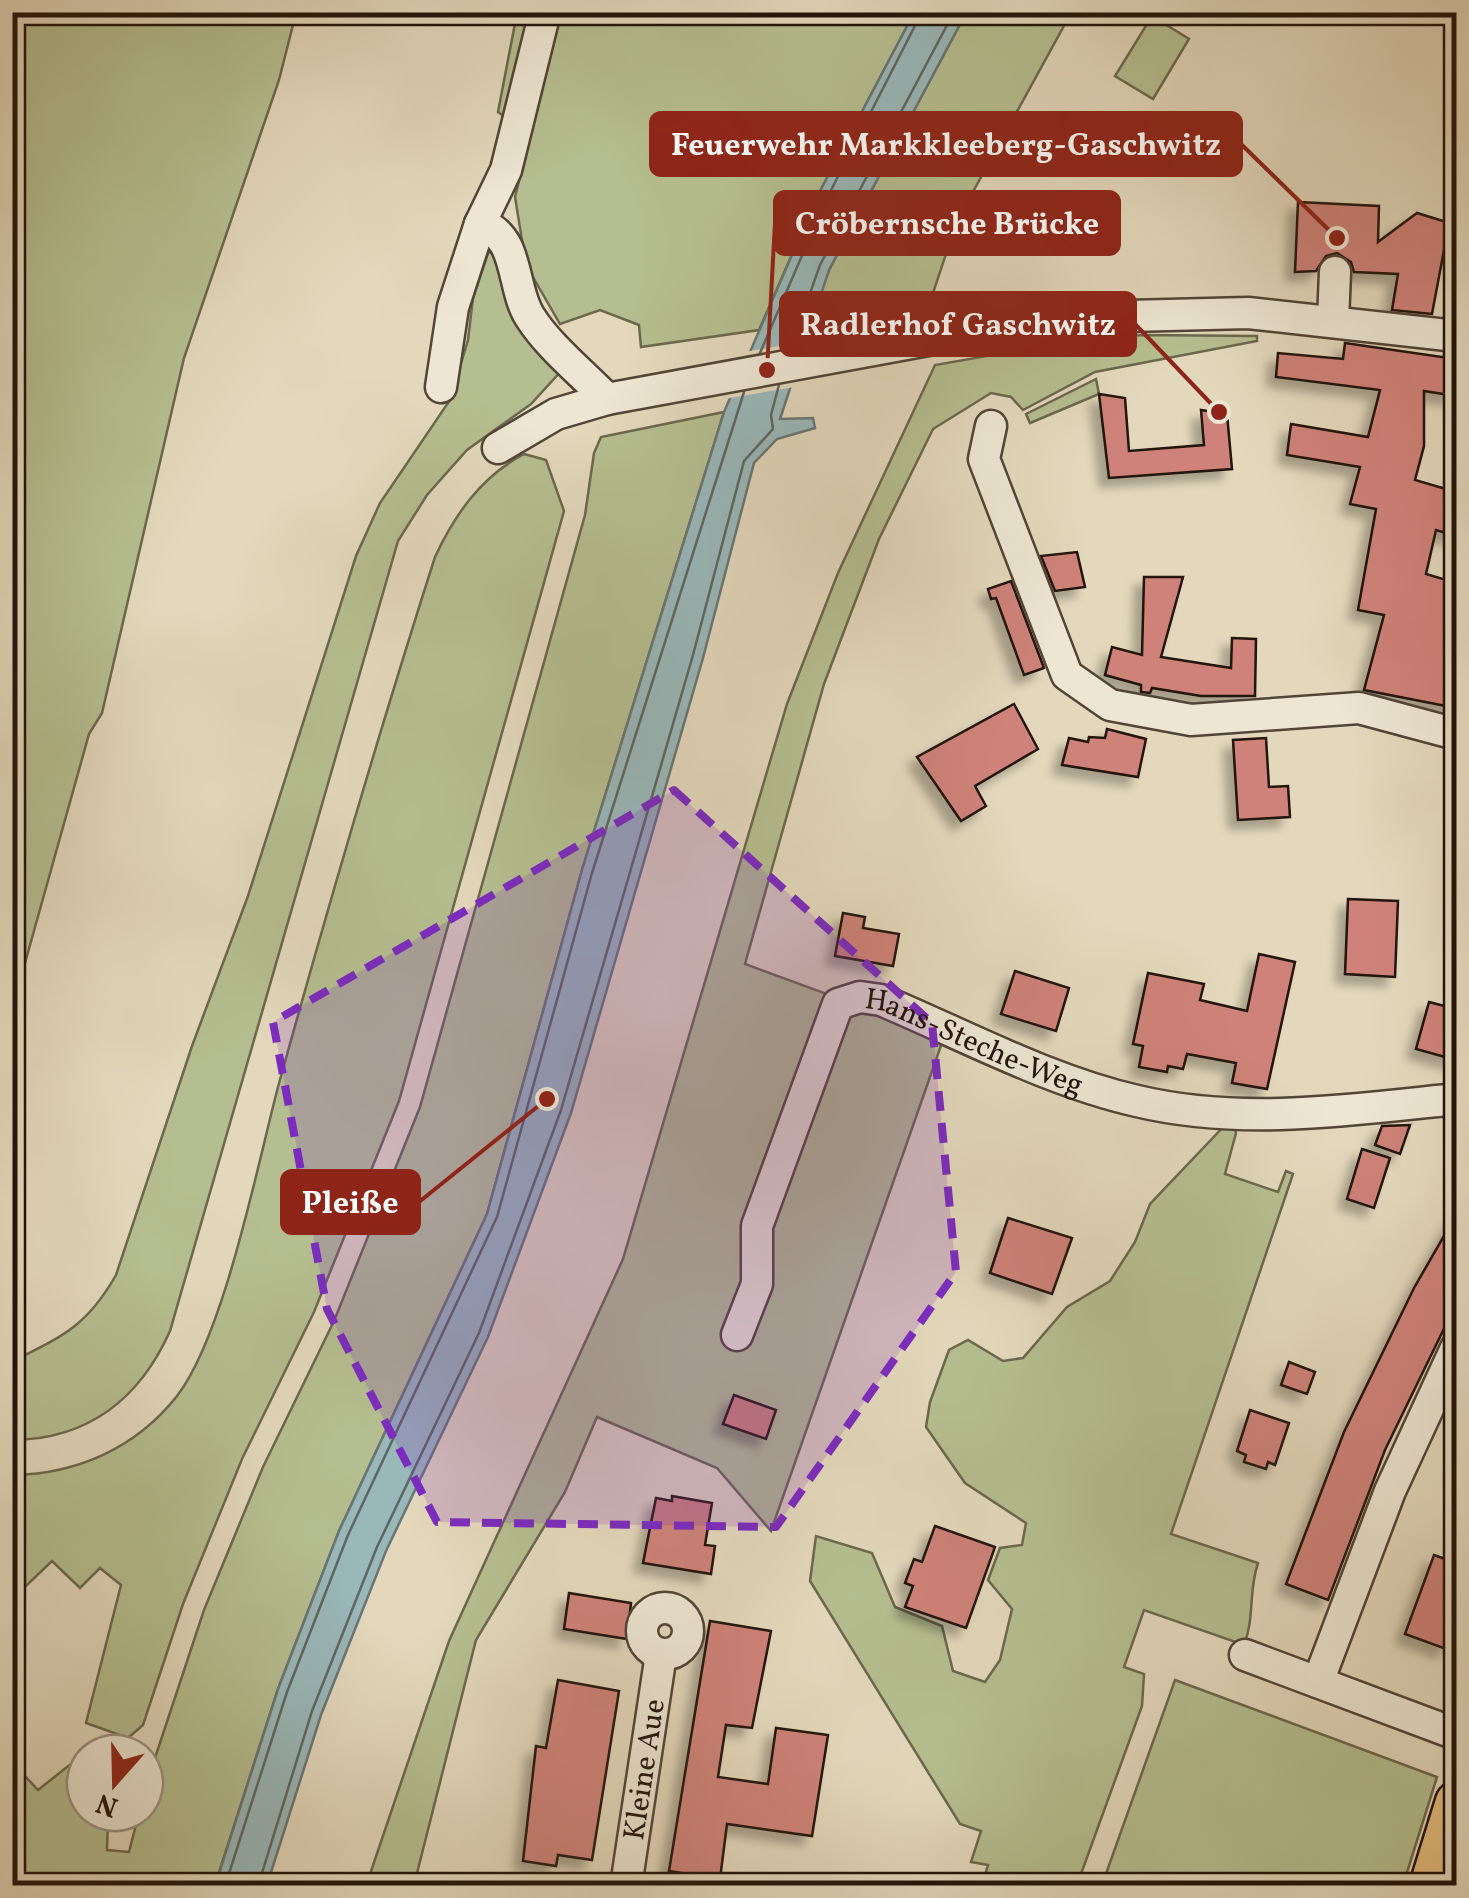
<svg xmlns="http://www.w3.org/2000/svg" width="1469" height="1898" font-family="Vollkorn,serif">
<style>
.green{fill:#b5be90;stroke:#6b684d;stroke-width:2.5}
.water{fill:#99b8ba;stroke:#697674;stroke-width:2.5}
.pier{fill:#e3d8bc}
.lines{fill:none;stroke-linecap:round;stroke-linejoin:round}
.shore{stroke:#5d6662;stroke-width:2.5}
.building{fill:#ce8279;stroke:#21130a;stroke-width:2.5;filter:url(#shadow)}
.minor-casing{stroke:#524436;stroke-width:35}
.major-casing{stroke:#21130a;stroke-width:45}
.minor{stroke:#ede6d3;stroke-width:30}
.major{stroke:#e2bc7e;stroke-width:40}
.marked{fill:#7b2cbf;fill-opacity:0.2;stroke:#7b2cbf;stroke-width:8;stroke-dasharray:20 12;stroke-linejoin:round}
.labels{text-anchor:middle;stroke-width:10;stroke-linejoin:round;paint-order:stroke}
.street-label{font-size:30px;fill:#21130a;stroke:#ede6d3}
.leader{fill:none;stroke:#8f2418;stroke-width:4}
.callout-dot{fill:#8f2418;stroke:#ede6d3;stroke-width:4}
.callout{fill:#8f2418;stroke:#8f2418;stroke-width:4}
.callout-label{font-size:32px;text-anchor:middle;font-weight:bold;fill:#fff}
</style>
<defs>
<filter id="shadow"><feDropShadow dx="-9" dy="9" stdDeviation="5" flood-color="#0004"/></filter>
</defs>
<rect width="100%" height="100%" fill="#e3d8bc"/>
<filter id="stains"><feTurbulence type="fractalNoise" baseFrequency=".002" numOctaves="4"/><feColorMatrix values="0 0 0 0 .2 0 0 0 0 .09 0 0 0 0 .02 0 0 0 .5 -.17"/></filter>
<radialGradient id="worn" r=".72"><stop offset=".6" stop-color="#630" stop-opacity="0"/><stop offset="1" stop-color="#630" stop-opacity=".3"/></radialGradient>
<g class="green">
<polygon points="13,12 296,13 279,80 184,358 102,713 89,734 13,1006"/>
<polygon points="517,13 538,13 509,120 498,112"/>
<polygon points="561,13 914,13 818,195 759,330 641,347 639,325 600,310 560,324 526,265 515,197"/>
<polygon points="966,13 1071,13 957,221 927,311 808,326 829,270"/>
<polygon points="1152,16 1189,39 1153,99 1115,76"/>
<path d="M497,251L562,370L531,404L467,450L427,495L398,541L170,1331C140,1398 89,1439 13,1440V1361C63,1336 87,1326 116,1275L192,1046L248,896L356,556L380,503L450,400L468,340L473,298L488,253Z"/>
<polygon points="1143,335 1257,336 1257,341 1095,372 1023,410 1011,397 991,393 933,429 879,539 824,684 745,964 944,1037 771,1531 717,1468 597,1417 565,1492 476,1640 414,1885 366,1886 449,1641 623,1259 787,704 838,573 935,365 1079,340"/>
<polygon points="1096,379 1099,394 1030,423 1026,414"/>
<polygon points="724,412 582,870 487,1214 339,1531 278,1689 215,1885 13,1885 12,1762 38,1790 77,1759 85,1765 85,1813 108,1813 107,1850 129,1852 139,1813 145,1813 150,1773 204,1610 263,1467 334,1321 420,1107 585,515 594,453 601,437"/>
<path d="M524,454L546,460L564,511L399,1101L314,1312L242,1459L183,1604L143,1725L128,1738L86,1723L121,1585L100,1568L80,1588L52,1561L26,1586L13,1558V1475C77,1474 136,1448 177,1396C224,1335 257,1167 278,1087C327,910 379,732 435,557C455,514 481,477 524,454Z"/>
<path d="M1228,1122H1234L1236,1133L1225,1174L1278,1192L1286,1171L1293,1174L1171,1534L1258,1563C1248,1592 1255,1617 1244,1645L1144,1610L1124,1667L1144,1674L1142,1706L1077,1885H982L988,1865L971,1862L981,1831L960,1824L810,1581L816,1536L872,1553L895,1607L942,1626L953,1671L985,1682L1000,1660L1012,1609L988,1580L1000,1548L1022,1545L1026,1523L965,1483L926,1427L930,1402L949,1350L968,1340L1003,1361L1023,1358L1067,1307L1110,1281L1135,1242L1150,1204Z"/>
<polygon points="1175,1680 1437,1777 1403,1885 1102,1885"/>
</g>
<polygon class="water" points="914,13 966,13 829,270 780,419 813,418 815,428 777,439 754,463 703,658 571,1113 488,1337 386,1551 321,1715 267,1885 215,1886 278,1689 339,1531 487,1214 582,870 724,412 818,195"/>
<polygon class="pier" points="808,341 795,387 724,399 744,352"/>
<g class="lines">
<g class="shore">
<polyline points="791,347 820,265 954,12"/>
<polyline points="760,353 826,200 922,12"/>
<polyline points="225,1886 287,1692 348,1535 497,1217 592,873 744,392"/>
<polyline points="258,1886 312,1711 377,1547 479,1333 561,1110 693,655 744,461 773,429 771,415 779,385"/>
</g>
</g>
<g class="building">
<polygon points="1298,202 1379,206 1378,242 1417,213 1456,225 1456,253 1444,250 1432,314 1392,310 1398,274 1354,272 1351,262 1337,253 1326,256 1316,271 1295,272"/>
<polygon points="1345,343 1456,359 1456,396 1424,391 1424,446 1415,480 1456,492 1456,536 1436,530 1426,574 1456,583 1456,708 1364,690 1384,615 1358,610 1376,509 1350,504 1360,467 1287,455 1291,424 1368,437 1380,390 1276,377 1278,353 1343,359"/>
<polygon points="1099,394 1125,398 1129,451 1204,445 1201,410 1227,414 1232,469 1109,478"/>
<polygon points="1077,552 1085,587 1055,591 1041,556"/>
<polygon points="1144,577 1183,577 1161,657 1231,668 1232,638 1256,639 1255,696 1201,696 1152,688 1150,693 1141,692 1141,685 1105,675 1112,647 1142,655"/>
<polygon points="1011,581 1044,668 1024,675 996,598 991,599 988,589"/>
<polygon points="1014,704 1038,749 975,786 986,806 961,821 917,757"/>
<polygon points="1107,729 1146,739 1138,777 1062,765 1069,738 1088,742 1089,737 1105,738"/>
<polygon points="1266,738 1269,787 1288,786 1290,817 1238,820 1233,740"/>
<polygon points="1348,899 1398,901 1395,977 1345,974"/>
<polygon points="843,913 865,917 863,928 899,934 893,966 835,956"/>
<polygon points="1259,954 1295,962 1267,1089 1232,1083 1236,1063 1187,1054 1183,1069 1168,1066 1167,1072 1139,1067 1143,1046 1133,1044 1148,973 1204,984 1200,1000 1247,1011"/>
<polygon points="1015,971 1069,988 1056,1031 1001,1014"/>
<polygon points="1429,1002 1456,1009 1456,1060 1416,1049"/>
<polygon points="1410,1125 1400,1154 1375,1145 1382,1126"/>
<polygon points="1362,1149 1390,1158 1374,1208 1347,1199"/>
<polygon points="1456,1215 1456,1304 1385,1450 1328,1600 1286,1584 1344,1432 1414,1288"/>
<polygon points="1008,1218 1072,1238 1052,1294 990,1273"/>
<polygon points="1289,1362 1315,1372 1307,1394 1281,1385"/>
<polygon points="734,1395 776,1410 766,1439 723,1424"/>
<polygon points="1250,1410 1289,1423 1275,1465 1268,1462 1266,1469 1244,1462 1246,1455 1237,1451"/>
<polygon points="672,1496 712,1503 705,1545 715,1546 711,1574 643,1563 656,1498 672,1501"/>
<polygon points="935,1526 995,1547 966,1628 905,1607 913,1586 905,1583 914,1559 922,1562"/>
<polygon points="1434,1555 1456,1563 1456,1621 1446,1649 1405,1634"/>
<polygon points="569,1593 631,1603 627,1639 564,1629"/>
<polygon points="710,1621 771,1631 752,1728 726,1725 718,1777 768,1784 776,1728 828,1735 812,1836 727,1824 720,1879 669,1871"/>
<polygon points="558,1680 619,1691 592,1860 558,1855 556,1866 523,1861 536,1746 546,1748"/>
</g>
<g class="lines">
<g class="minor-casing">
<g id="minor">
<path d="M480,224C520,235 511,288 530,317C549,347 583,374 607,399"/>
<polyline points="1333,321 1335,272"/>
<polyline points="441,387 453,307 480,224 506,170 545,12"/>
<polyline points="991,426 984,459 1067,675 1110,705 1191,720 1359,708 1456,734"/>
<polyline points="498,448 556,414 607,399 939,338 1088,317 1248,313 1456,336"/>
<path id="s1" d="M737,1335L757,1284V1226L838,1004L860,997L881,1000C964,1035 1049,1081 1137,1101C1242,1126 1351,1110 1456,1099"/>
<circle cx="665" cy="1631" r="23"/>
<polyline points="1245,1655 1456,1734"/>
<polyline points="1318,1682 1390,1491 1456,1348"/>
<path id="s2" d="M626,1886L661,1654"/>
</g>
</g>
<g class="major-casing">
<polyline id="major" points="1430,1886 1456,1802"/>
</g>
<use href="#minor" class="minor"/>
<use href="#major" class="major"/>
</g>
<path class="marked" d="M674,790L932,1023L956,1272L776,1527L437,1522L327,1309L273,1022Z"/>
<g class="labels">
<g class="street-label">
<text dy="10" stroke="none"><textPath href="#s1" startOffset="495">Hans-Steche-Weg</textPath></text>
<text dy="10" stroke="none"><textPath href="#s2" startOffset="118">Kleine Aue</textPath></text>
</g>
</g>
<path class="leader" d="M1337 238L1241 144M767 370L775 223M1219 412L1135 324M547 1099L419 1202"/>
<g class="callout-dot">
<circle cx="1337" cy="238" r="10"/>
<circle cx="767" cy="370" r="10"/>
<circle cx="1219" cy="412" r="10"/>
<circle cx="547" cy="1099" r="10"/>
</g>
<g class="callout">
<rect x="651" y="113" width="590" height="62" rx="10"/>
<rect x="775" y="192" width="344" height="62" rx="10"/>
<rect x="781" y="293" width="354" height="62" rx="10"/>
<rect x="282" y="1171" width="137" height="62" rx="10"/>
</g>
<g class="callout-label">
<text x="946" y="155">Feuerwehr Markkleeberg-Gaschwitz</text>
<text x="947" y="234">Cröbernsche Brücke</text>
<text x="958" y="335">Radlerhof Gaschwitz</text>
<text x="350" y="1213">Pleiße</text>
</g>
<rect width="1469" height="1898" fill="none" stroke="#e3d8bc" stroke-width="50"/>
<rect x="15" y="15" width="1439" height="1868" fill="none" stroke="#21130a" stroke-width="5"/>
<rect x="25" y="25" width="1419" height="1848" fill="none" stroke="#21130a" stroke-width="2.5"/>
<g transform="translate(115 1783) rotate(200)"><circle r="48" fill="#ede6d3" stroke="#9b9283" stroke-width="2.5"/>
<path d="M0-8L18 38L0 25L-18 38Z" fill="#8f2418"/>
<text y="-15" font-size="28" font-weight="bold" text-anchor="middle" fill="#21130a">N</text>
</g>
<rect width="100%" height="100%" filter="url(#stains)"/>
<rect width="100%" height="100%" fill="url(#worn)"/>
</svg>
